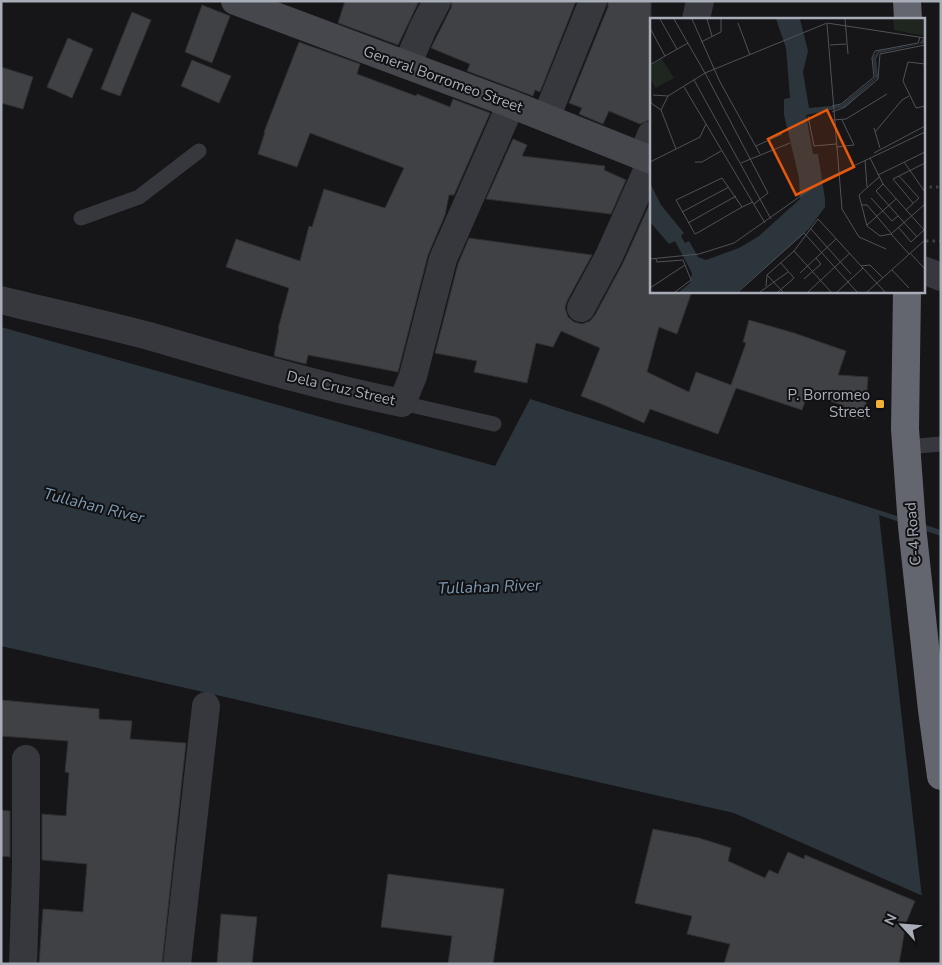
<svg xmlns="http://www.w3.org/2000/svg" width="942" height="965" font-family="'Nunito Sans',sans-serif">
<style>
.water{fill:#2c353c}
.pier{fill:#161618}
.building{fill:#404145;stroke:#303034}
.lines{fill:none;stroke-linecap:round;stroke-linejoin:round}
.path{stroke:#3d3f44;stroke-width:3;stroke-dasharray:2.5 4;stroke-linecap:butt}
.lane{stroke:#37383d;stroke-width:15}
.street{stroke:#37383d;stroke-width:28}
.secondary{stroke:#45474d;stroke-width:28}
.highway{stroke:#63666e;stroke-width:28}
.poi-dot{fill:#f2b134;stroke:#111113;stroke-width:2}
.labels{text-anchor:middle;stroke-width:4;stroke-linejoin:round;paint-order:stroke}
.street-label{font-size:15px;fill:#a8adb8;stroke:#111113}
.poi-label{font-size:15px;fill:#a8adb8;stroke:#111113;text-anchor:end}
.water-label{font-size:16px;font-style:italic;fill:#7f9bb3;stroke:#111113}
.inset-road{fill:none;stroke:#505258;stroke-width:1}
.view{fill:#e8590c;fill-opacity:0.15;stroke:#e8590c;stroke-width:2.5}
.inset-edge{fill:none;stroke:#a8adb8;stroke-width:2.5}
</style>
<rect width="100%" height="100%" fill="#161618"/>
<polygon class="water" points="1,327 495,466 530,399 941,530 941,904 734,813 1,646"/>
<polygon class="pier" points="879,515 941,536 941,906 922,898"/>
<g class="building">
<polygon points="345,1 419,1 398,45 338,23"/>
<polygon points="452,1 576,1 540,92 535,90 533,96 467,71 470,64 431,48 451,8"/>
<polygon points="608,1 651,1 651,114 649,120 640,124 609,111 603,124 579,114 582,108 569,103 608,7"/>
<polygon points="202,5 230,16 212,63 185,52"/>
<polygon points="132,12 151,20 120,96 101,89"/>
<polygon points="68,38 93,49 72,98 47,87"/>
<polygon points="299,42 360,64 357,74 416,96 417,94 450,107 453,99 490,113 454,195 449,195 445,215 428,255 398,372 308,355 306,364 274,356 279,329 278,329 289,288 226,267 236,239 300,261 309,226 312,227 324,189 385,208 404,168 310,133 297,167 258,154 265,132 264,132"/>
<polygon points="192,60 231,76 219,103 181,86"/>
<polygon points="1,67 33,77 23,109 1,103"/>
<polygon points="513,139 527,145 522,156 605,166 604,170 626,180 611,214 486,199"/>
<polygon points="651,201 651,291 692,291 677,334 659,327 647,372 689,392 696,372 731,385 746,343 743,342 749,320 794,333 846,351 838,375 868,377 865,419 844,417 844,406 808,393 802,410 736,388 718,434 650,409 644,423 604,405 581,396 600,348 561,331 553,347 536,343 527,383 474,372 477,361 435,353 458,264 469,238 592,255 567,301 565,308 568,317 574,322 582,324 590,321 595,315 623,263"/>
<polygon points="1,700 99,709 99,719 132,721 130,739 186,743 162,964 39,964 43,909 83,912 87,864 42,860 42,814 66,816 69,773 65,772 68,741 1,736"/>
<polygon points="1,810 10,811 10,857 1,856"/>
<polygon points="653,829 699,838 731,848 728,861 765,878 769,870 778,874 788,852 804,859 805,855 915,901 906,923 899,964 724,964 730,944 687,934 692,916 635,903"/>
<polygon points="388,874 504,889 493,964 448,964 452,936 381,927"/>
<polygon points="221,914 257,917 252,964 217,964"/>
</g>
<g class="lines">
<g class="path">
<polyline points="923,187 941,187"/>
<polyline points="926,241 941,241"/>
</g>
<g class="lane">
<polyline points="81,218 139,197 199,151"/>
<polyline points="402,403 494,424"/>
<polyline points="906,447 941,444"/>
</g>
<g class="street">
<polyline points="696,19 700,1"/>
<polyline points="407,65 423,28 437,1"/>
<polyline points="546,118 593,1"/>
<polyline points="642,157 651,135"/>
<polyline points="923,270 941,277"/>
<path d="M1,300C50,312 100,323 149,336C232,360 316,386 402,403L413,376L443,259L511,104"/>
<polyline points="581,308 609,256 651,162"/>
<polyline points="23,964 26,869 26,759"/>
<polyline points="177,964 206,706"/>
</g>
<polyline class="secondary" points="235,1 511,104 651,160"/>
<g class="highway">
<polyline points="907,1 908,19"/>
<polyline points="907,291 905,429 912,526 932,710 941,776"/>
</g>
</g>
<rect class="poi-dot" x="875" y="399" width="10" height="10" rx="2.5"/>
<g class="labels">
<g class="street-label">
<text transform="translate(443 79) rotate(20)" y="5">General Borromeo Street</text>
<text transform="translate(341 388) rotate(13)" y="5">Dela Cruz Street</text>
<text transform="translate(913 534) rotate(-95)" y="5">C-4 Road</text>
</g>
<g class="poi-label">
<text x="870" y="400">P. Borromeo<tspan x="870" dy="17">Street</tspan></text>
</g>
<g class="water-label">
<text transform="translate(94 505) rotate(14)" y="6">Tullahan River</text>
<text transform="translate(489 586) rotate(-2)" y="6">Tullahan River</text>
</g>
</g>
<g transform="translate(650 18)">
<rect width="275" height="275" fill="#161618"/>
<path d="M243,1H275L274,18L244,12ZM12,41L24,60L5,70L0,60V48Z" fill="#1e261f"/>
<path d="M126,1H150L158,33L153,54L159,90L191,87L225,60L223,40L228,33L269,26L275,18V25L229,35L226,41L228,59L195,89L156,97L163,136H168L175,181V189L159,211L87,274H29L40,265L42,255L25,223L19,226L0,204V165L11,187L34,215L31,218L35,225L39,223L48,239L56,242L89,230L109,218L150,181L149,160L134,97V81L140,80L136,30Z" fill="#2c353c"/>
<path class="inset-road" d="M10,1L27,31M24,1L55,55M42,1L70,64L110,136M57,1L62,18M195,1L198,36M88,5L100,37M177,6L192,191L209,219L236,231M0,10L15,38L0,47M51,24L71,14V1M180,27L196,26M15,38L38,25M275,46L258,44L253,63L266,90L275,88M55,55L118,175L104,186M44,62L121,201M0,69L1,85L11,92L26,131L0,144M34,69L115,205M3,77L18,78M18,78L55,55L177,5L275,20M182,88L191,86L224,59L222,40L225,33L268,25L270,19M11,92L18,78M182,94L195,89L228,61L230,36L275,27M158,98L164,128L186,126M183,102L196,101L237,76M224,110L230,130M225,114L252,82L259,78M106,128L132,116M186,129L204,127L192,102M26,131L50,119L56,106M224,135L275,108M220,140L233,166L275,213M215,142L217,169M45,144H52L71,133M254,144L275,174M91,145L140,125M228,157L275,134M249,158L269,180L256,192M229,159L209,177L217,208L230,218L241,216L259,236M233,166L226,173L267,219M221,180L242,203L248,198M263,185L243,161L275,145M211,187H217L241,215M92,189L72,160L26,182L45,216L49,214L92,189L103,184M32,194L79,169M38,205L86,178M217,207L246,181M248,209L261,224L274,212M161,211L201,256M241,216L275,186M144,233L181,274M260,235L275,251M0,241L49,236L84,225L172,163L275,114M6,241L7,244L33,242L41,262L25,274M211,248L220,247L233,260M242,252L259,270M150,255L186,221M117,257L133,274M154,261L171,246L166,240M116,268L117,257L144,233L168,201L235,274M0,270L35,247M88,274L154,215L207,274M110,274L138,254M128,274L144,260L131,245M158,274L200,235M187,274L213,250M217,274L275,222"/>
<path class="view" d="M177,92L204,149L146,177L118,121Z"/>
<rect width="275" height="275" class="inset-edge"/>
</g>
<rect width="942" height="965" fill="none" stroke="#a8adb8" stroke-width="5"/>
<g transform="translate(902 925) rotate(296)" stroke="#111113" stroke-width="4" paint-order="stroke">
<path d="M0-4L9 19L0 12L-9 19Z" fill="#a8adb8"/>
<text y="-8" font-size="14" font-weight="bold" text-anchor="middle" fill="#a8adb8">N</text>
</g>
</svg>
